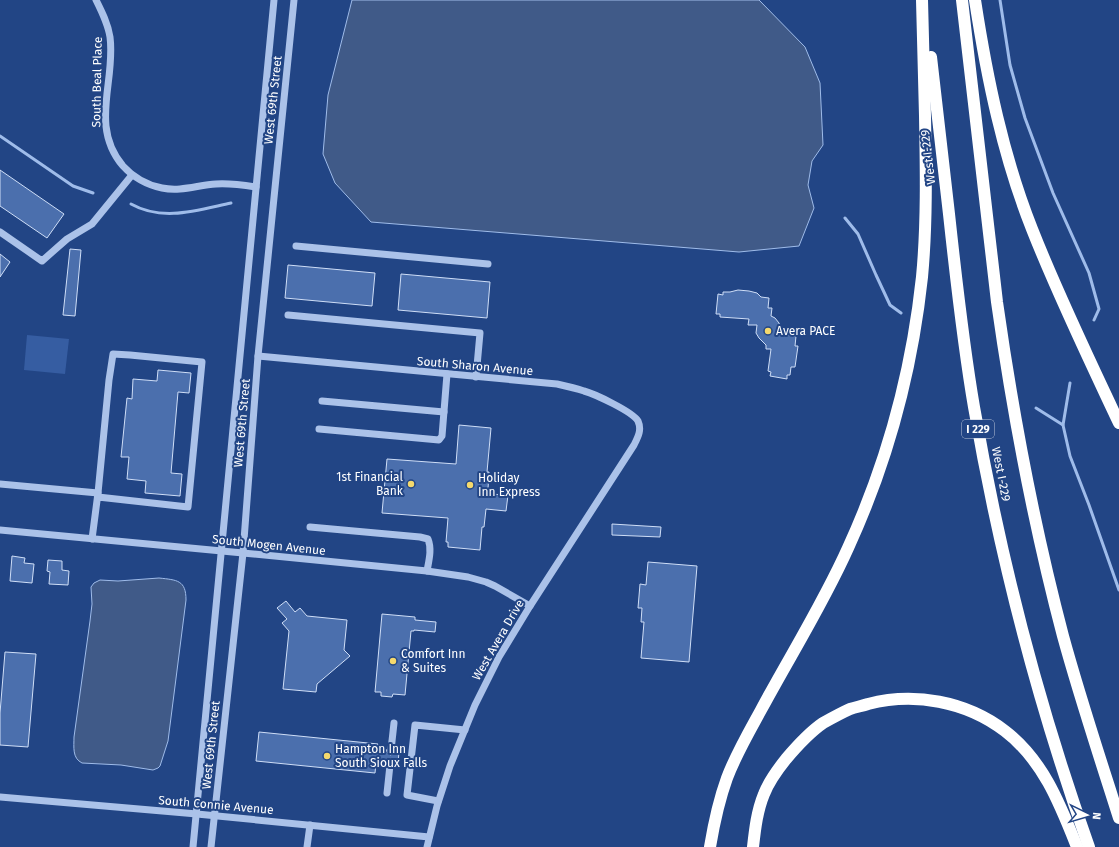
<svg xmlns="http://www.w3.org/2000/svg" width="1119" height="847" font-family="'Fira Sans',sans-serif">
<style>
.green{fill:#365da2}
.water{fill:#405a88;stroke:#9fbcea}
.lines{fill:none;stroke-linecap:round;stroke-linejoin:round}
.stream{stroke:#9fbcea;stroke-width:3}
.building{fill:#4b6fad;stroke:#cfdef7}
.minor-tunnel{stroke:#436197;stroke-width:7;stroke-dasharray:7 3.5;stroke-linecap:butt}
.minor{stroke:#abc2e9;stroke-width:7}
.highway{stroke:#fff;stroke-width:12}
.poi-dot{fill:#f5d96d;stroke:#224585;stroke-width:1.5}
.labels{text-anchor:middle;stroke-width:4;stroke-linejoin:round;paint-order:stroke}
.shield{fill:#224585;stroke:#bdc7da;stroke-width:1}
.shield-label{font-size:11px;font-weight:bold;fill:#fff}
.street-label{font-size:12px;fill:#fff;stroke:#224585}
.poi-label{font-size:12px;fill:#fff;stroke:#224585;text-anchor:start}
</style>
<rect width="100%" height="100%" fill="#224585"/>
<polygon class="green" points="27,335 69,339 65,374 24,370"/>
<g class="water">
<polygon points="352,0 759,0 805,47 820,83 823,145 812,161 808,185 814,208 799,246 739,252 371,222 335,183 323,154 328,95"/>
<path d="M159,578C177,580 186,580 186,600L168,741L160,766L158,768L153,770L121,765L82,763C72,758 74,747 74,737L90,621L92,604L91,587L94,583L100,580L118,581Z"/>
</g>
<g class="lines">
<g class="stream">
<polyline points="1000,0 1010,65 1025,118 1053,193 1089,273 1099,309 1094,320"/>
<polyline points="0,136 73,186 93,193"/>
<path d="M131,204C163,222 198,210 231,203"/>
<polyline points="845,218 858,234 876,275 890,305 901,313"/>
<polyline points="1070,383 1063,425 1070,456 1089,505 1119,590"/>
<polyline points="1036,408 1063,425"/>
</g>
</g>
<g class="building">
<polygon points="0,170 64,214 47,238 0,206"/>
<polygon points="70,249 81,250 75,316 63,315"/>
<polygon points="0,254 10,262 0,277"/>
<polygon points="288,265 375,273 372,306 285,298"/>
<polygon points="401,274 490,282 487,318 398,310"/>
<polygon points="738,290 749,291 757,293 761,297 769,298 768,308 772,308 771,316 775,318 779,323 781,331 788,332 787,335 796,336 795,346 798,346 795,367 791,367 790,375 787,375 787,379 770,376 771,372 768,371 771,349 766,349 766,345 759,338 756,333 757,325 748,325 749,319 720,317 720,314 716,314 718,294 723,295 723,292 730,292"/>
<polygon points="158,370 191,373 189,393 178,392 171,473 182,474 180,496 145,493 146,481 127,479 129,457 121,457 127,398 132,399 133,379 157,381"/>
<polygon points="459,425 491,428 487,472 489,472 488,489 490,489 489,494 508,495 506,511 486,509 484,527 482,527 480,550 448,547 448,542 446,542 448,518 382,513 387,459 456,464"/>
<polygon points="612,524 661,527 660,537 612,535"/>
<polygon points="12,556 25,558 24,563 34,564 32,583 10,581"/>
<polygon points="48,560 62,561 62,570 69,571 68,585 49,584 50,572 47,571"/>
<polygon points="648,562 697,566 689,662 641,658 644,622 641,622 642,608 638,608 640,584 646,585"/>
<polygon points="286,601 295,612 300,608 307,616 347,620 344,650 350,656 317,684 316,692 283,689 289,631 282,623 287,619 277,608"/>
<polygon points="382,614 415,617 415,620 436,622 435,632 414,630 414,631 411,631 405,695 393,694 392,697 381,696 381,692 375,692"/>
<polygon points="5,652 36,654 28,747 0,745 0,713"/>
<polygon points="259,732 378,744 377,748 386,749 387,752 390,755 393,754 396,750 399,751 398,765 395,765 393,761 390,760 386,762 385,764 376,763 375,773 256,761"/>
</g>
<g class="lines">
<polyline class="minor-tunnel" points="390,765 391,750"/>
<g class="minor">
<path d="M96,0C102,12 108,24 110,37C116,81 89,126 123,166C133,177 147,185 162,188C181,192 198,185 216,184C229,183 243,185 256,187"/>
<polyline points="0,232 42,261 67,239 92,224 132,175"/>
<polyline points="296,246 488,264"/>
<polyline points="288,315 480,333 476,377"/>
<path d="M258,356L557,384C566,386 575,388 584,391C595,394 633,412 638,421C642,430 638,437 634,445L530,606L499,657L475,705L450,766L437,806L427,847"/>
<polyline points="322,401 444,412"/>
<polyline points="319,429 439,440 442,436 447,374"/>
<polyline points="0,484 98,493"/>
<path d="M310,527L420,537L428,539C432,549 429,560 427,571"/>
<polyline points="0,530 243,553 427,571 468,577 486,582 495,586 530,606"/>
<polyline points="92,539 98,493 109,380 113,354 130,355 202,362 188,507 98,497"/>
<polyline points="391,750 394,723"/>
<polyline points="387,793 390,765"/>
<polyline points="0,797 197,814 429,837"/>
<polyline points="438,801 407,795 415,725 465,730"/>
<polyline points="193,847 274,0"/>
<polyline points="211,847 243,553 258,356 294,0"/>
<polyline points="307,847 310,825"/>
</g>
<g class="highway">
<path d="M962,0L997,302C1013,415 1034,526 1063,636C1080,698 1100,758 1119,818"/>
<path d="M975,0C987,78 1003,156 1032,229C1058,295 1089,359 1119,423"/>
<path d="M931,57C937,109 943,162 949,214C956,279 963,343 974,407C1000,557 1038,704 1089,847"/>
<path d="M710,847C714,823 719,800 727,778C736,754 749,732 761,710C790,656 823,604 848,548C887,463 912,370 922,277C927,224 926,170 925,116C924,78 923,39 922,0"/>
<path d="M753,847C755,829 757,811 764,794C769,781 778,769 786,759C797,746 810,732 823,723C832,718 841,713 850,709C856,707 862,706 868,704C914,692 966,701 1005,731C1043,760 1060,804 1077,847"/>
</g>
</g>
<g class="poi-dot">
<circle cx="768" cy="331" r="4"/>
<circle cx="411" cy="484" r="4"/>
<circle cx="470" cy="485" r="4"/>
<circle cx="393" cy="661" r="4"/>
<circle cx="327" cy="756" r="4"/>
</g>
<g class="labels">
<rect class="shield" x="962" y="420" width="32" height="18" rx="3"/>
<g class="shield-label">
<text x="978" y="433">I 229</text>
</g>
<g class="street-label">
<text transform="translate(97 82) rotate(-89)" y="4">South Beal Place</text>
<text transform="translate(273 100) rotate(-84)" y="4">West 69th Street</text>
<text transform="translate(928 157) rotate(-97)" y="4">West I-229</text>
<text transform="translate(475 366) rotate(5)" y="4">South Sharon Avenue</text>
<text transform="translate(242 423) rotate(-85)" y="4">West 69th Street</text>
<text transform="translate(1001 474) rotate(79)" y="4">West I-229</text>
<text transform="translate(269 545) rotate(6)" y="4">South Mogen Avenue</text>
<text transform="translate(498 640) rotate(-60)" y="4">West Avera Drive</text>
<text transform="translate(211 745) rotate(-84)" y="4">West 69th Street</text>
<text transform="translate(216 805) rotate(5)" y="4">South Connie Avenue</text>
</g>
<g class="poi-label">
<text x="776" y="335">Avera PACE</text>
<text x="403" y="481" text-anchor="end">1st Financial<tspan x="403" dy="14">Bank</tspan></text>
<text x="478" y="482">Holiday<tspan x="478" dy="14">Inn Express</tspan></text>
<text x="401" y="658">Comfort Inn<tspan x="401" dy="14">&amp; Suites</tspan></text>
<text x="335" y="753">Hampton Inn<tspan x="335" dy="14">South Sioux Falls</tspan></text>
</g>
</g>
<g transform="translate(1087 815) rotate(95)" stroke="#224585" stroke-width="3" paint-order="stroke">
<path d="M0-3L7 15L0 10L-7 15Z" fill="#ffffff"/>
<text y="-6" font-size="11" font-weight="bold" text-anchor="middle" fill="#ffffff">N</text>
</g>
</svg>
